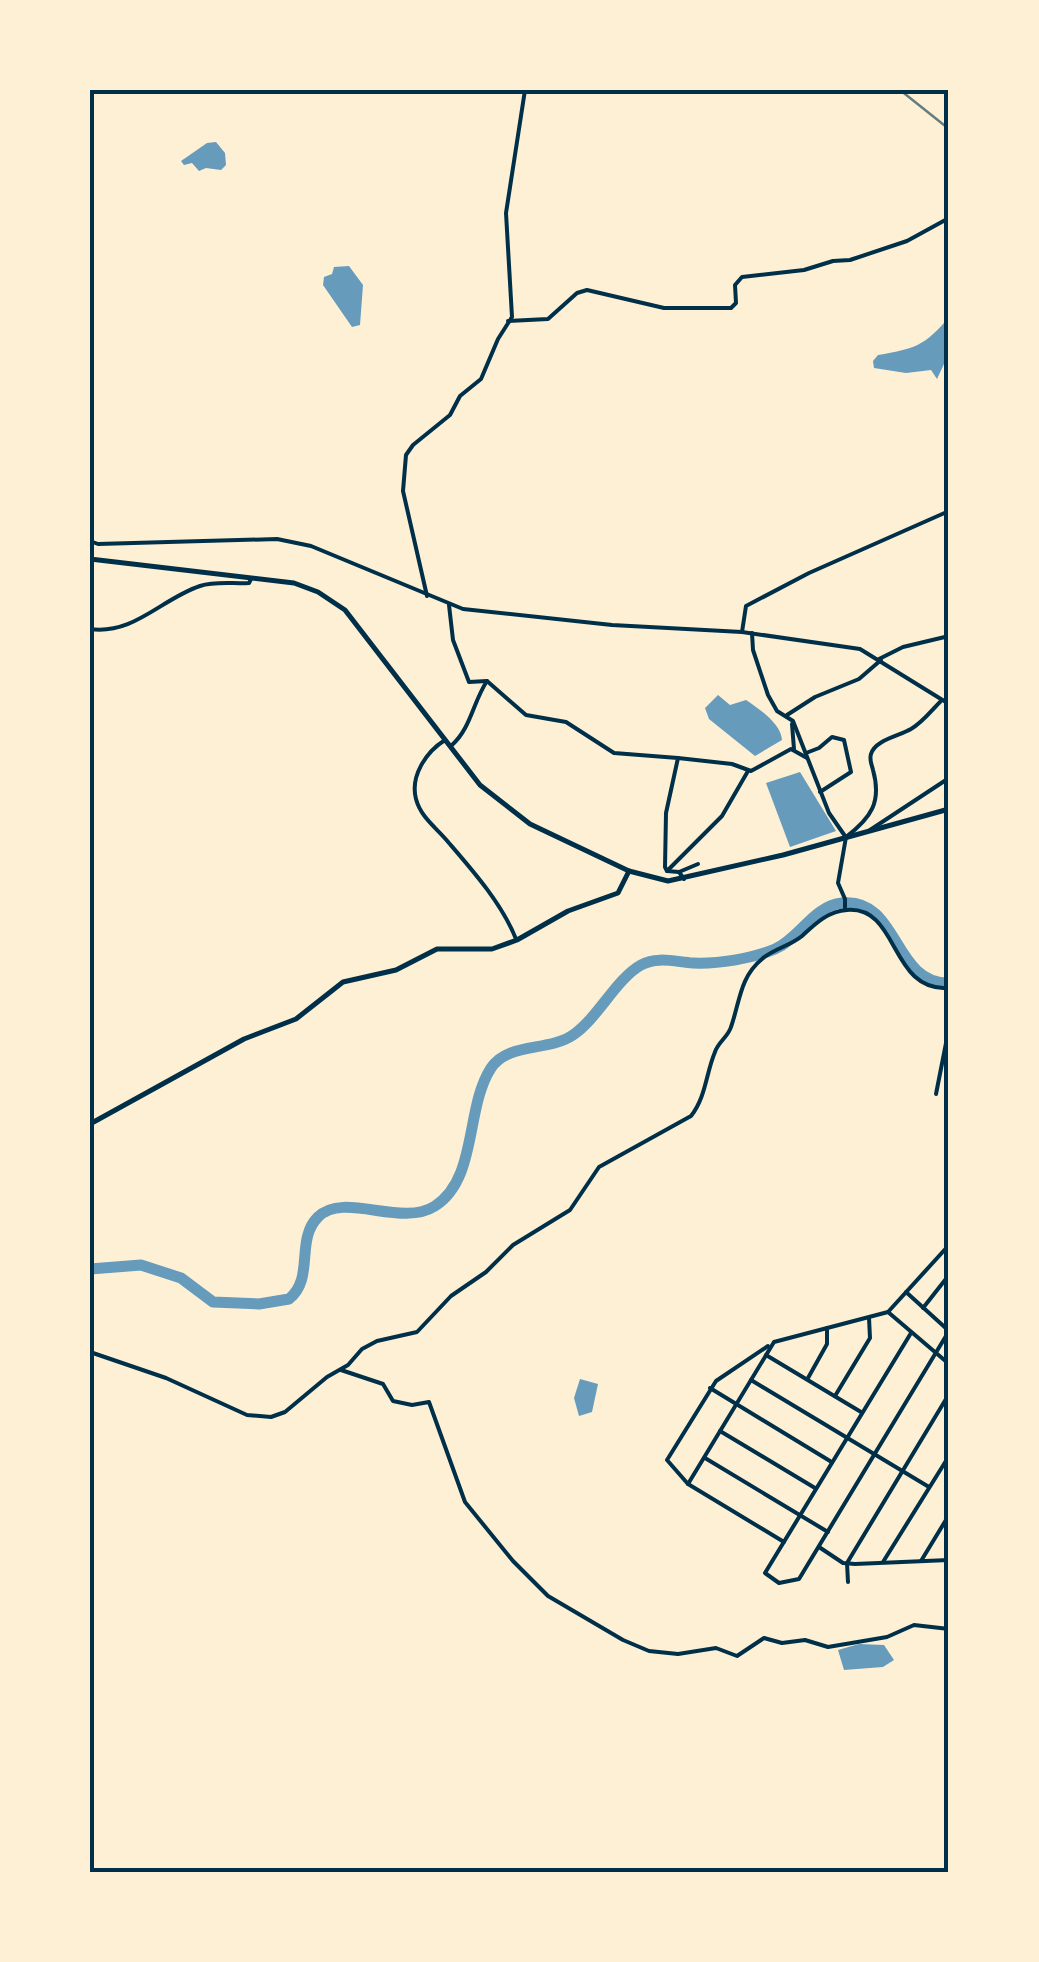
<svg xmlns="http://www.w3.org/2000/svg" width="1039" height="1962" font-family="'IBM Plex Serif',serif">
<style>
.water{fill:#669bbc}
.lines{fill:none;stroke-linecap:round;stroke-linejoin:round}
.river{stroke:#669bbc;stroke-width:11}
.minor{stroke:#003049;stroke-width:4}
.secondary{stroke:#003049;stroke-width:5}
.primary{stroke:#003049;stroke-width:5}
.rail{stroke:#657d81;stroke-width:2.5}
.neatline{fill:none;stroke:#003049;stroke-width:4}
</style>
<rect width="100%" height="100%" fill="#fdf0d5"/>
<g class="water">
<polygon points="216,142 225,153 226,165 221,170 206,168 199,171 192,163 184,165 181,161 207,143"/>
<polygon points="349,266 363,285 360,325 352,327 323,285 324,277 332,274 334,267"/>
<path d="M949,317V362L944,364L937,379L931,370L906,373L874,368L873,361L878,355C914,349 925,346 949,317Z"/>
<path d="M718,695L730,705L746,700C759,709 781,723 782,740L755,756L709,719L705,708Z"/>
<polygon points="800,772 836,831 790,847 766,783"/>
<polygon points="580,1379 598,1384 592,1412 579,1416 574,1398"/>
<polygon points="859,1644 884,1645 894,1660 883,1667 844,1670 838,1650"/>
</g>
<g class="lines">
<path class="river" d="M90,1269L141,1265L181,1278L213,1302L259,1304L289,1299C315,1278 295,1240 318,1217C344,1191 401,1228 435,1206C478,1178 465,1108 491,1068C508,1042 548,1052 573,1035C598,1018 616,979 641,965C657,956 676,962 693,963C718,964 751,959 775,949C800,938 813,906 842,903C899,897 893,985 949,983"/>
<g class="minor">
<polyline points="508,321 548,319 577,293 587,290 664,308 731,308 736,303 735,285 742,277 804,270 833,261 850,260 907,241 949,218"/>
<polyline points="90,541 98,544 277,539 311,546 463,609 612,625 742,632 860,649 949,704"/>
<polyline points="427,596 403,491 406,455 413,445 450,415 460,396 481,379 498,339 512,317 506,213 525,90"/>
<polyline points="449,605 453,640 469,682 487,681 526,715 566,722 614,753 678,758 666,813 665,867 667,871 679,872 684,879"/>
<path d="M90,629C134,635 161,599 200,586C215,581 233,584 249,583L251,579"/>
<polyline points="742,632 746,606 809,573 949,511"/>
<polyline points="752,633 753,650 768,695 777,711 793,721 829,813 845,836"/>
<polyline points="879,659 903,647 949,636"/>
<polyline points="787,715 815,697 859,679 881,660"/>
<polyline points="792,724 794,749"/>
<path d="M445,740C426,752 410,776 416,799C421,818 437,828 449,843C474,872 502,904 516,939"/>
<path d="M452,745C471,728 473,702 487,681"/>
<polyline points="806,753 819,748 832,737 844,740 851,772 820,792"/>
<polyline points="678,758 732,764 751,771 791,749 807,758"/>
<polyline points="870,830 949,778"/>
<polyline points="667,871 722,816 748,771"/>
<polyline points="679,872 698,864"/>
<path d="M845,910V899L838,883L846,837C871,818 882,802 873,770C872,765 869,760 871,754C875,740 899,736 911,729C922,723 931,711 940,702"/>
<polyline points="936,1094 949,1028"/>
<polyline points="906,1292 949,1331"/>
<polyline points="923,1308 949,1275"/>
<polyline points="888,1312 949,1364"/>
<polyline points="911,1333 765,1573 779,1583 799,1579 949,1331"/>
<polyline points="768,1346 716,1381 667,1460 688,1484 784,1542"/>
<path d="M90,1352L166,1378L247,1415L271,1417L285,1412L327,1377L348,1365L362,1349L377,1341L417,1332L451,1296L486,1272L513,1245L570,1210L599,1167L691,1116C706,1097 706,1073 715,1052C718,1042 728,1037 731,1027C740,1001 740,977 762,959C773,949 790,946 802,936C815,924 828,911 847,910C900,906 889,992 949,988"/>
<polyline points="766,1355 861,1412"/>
<polyline points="341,1370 383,1384 393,1401 412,1405 429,1402 465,1502 513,1561 548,1596 623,1640 649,1651 678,1654 716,1648 737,1656 764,1638 782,1643 805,1640 828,1647 887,1637 914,1625 949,1629"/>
<polyline points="808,1378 827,1344 827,1328"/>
<polyline points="751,1380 929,1487"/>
<polyline points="710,1388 830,1461"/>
<polyline points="835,1396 870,1338 869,1318"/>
<polyline points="720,1431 815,1488"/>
<polyline points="705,1458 828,1532"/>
<polyline points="688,1484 774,1342 888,1312 949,1245"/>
<polyline points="819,1547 843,1563 855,1564 949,1560"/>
<polyline points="921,1561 949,1515"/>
<polyline points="883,1562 949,1456"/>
<polyline points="848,1582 847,1563 949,1394"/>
</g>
<polyline class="secondary" points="90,1124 244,1039 296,1019 343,982 396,970 437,949 492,949 517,940 568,911 618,893 629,871"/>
<polyline class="primary" points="90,559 294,583 318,592 345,610 480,785 530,824 629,871 668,881 783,855 949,809"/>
<polyline class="rail" points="900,90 949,129"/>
</g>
<rect width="1039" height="1962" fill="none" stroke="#fdf0d5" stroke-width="185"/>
<rect x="92" y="92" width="854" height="1778" class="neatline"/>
</svg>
